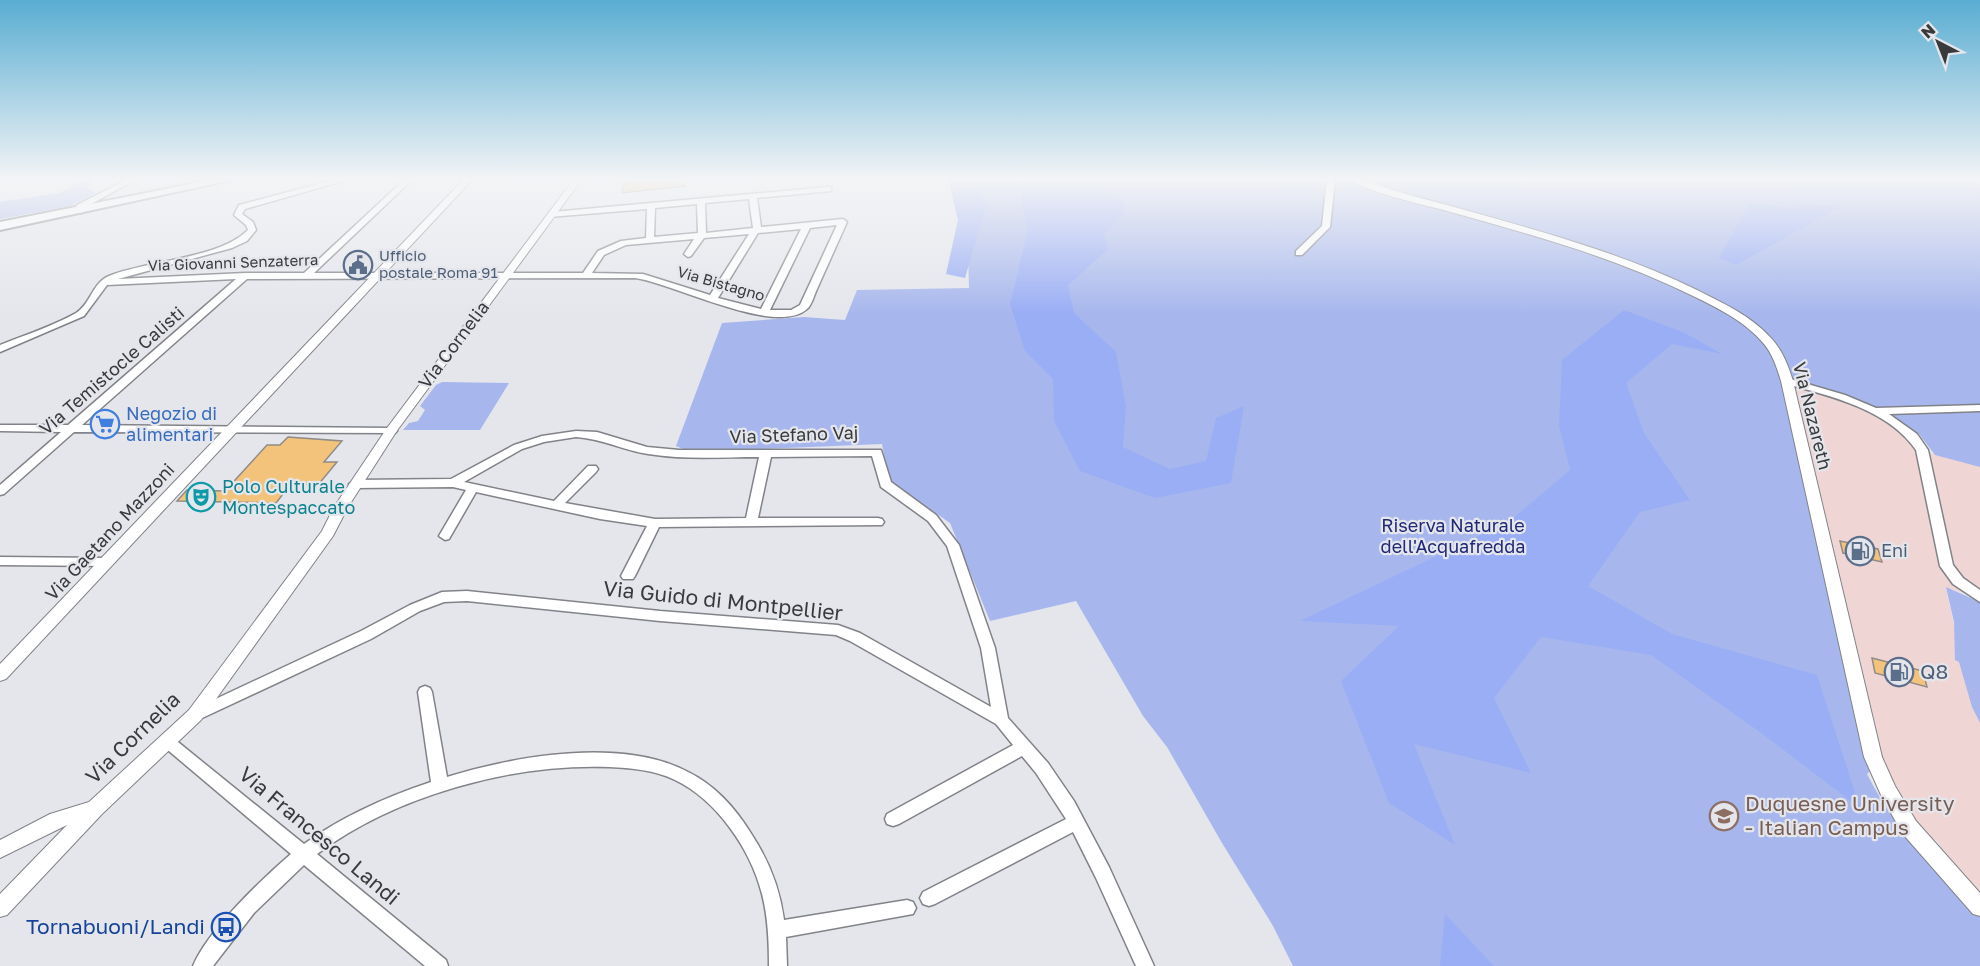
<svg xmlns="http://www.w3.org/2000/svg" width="1980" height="966" font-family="'Golos Text',sans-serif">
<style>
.industrial{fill:#f0d5d5}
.green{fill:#a7b7ed}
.forest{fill:#9aaef5}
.building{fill:#f3c27b;stroke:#908c87;stroke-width:1.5}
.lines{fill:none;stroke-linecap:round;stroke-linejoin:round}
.minor-casing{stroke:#818388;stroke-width:3}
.tertiary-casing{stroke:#818388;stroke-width:2}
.secondary-casing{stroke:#818388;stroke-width:4}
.minor{fill:#fff;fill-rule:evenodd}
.tertiary{fill:#fff;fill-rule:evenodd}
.secondary{fill:#fff;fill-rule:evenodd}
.labels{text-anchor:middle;stroke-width:4.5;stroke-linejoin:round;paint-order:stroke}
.far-service-label{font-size:15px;fill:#4e5e75;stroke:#e4e6ec;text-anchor:start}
.far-street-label{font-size:15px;fill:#393a3c;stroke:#e4e6ec}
.street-label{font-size:18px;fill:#393a3c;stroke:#e4e6ec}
.shop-label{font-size:18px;fill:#366cbe;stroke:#e4e6ec;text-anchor:start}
.culture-label{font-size:18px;fill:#0d838f;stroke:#e4e6ec;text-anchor:start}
.park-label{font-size:18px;fill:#1f2878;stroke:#e4e6ec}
.service-label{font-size:18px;fill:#4e5e75;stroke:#e4e6ec;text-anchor:start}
.near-street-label{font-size:21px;fill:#393a3c;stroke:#e4e6ec}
.near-service-label{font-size:21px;fill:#4e5e75;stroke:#e4e6ec;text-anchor:start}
.near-education-label{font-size:21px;fill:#785e54;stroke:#e4e6ec;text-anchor:start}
.near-transit-label{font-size:21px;fill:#164399;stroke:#e4e6ec;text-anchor:end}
</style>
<rect width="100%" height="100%" fill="#e4e6ec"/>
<polygon class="industrial" points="1774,348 1787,381 1881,415 1922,451 1980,466 1980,597 1946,588 1972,707 1980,723 1980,907 1957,882 1939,843 1897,809 1887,790 1787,381 1763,375"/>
<g class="green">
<polygon points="76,179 94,179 87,188 96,193 70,206 0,219 0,202 59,193 69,188"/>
<path d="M966,179H1980V467L1935,455L1919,434L1892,416L1845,396L1779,374L1872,769L1867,774C1896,831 1935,869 1980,913V966H1293L1273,926L1222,843L1167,747L1143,716L1076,601L990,621L950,523L889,481L882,444L690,452L676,446L722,323L804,317L845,320L857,290L969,288Z"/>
<polygon points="442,382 509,383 480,430 403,430 409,423 418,421 425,410 420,406 436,385"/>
<polygon points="1946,587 1980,602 1980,723 1972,707 1959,662 1955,660 1954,622"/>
</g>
<g class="forest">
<polygon points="948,179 975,179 986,206 965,278 946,274 958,220"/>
<polygon points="1025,179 1097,179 1092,189 1124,201 1124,214 1104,233 1108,249 1068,285 1074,313 1116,352 1126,406 1123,447 1170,469 1206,461 1216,418 1244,406 1231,483 1155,498 1080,471 1054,421 1053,379 1025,351 1010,304 1028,231 1021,199"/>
<polygon points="1750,203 1791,208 1806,204 1840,207 1736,265 1719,258"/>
<polygon points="1624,310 1685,333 1722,354 1672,344 1626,383 1644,433 1690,500 1640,512 1588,586 1672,634 1817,675 1860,808 1764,735 1651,655 1541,637 1494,698 1531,773 1414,744 1455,845 1389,803 1341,681 1399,626 1300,621 1510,521 1570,470 1559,425 1562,360"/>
<polygon points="1445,914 1494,966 1440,966"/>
</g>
<g class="building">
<polygon points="631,179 684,179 685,186 622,193 624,181"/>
<polygon points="288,437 342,441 324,462 337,462 318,485 291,484 276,503 177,501 187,490 225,491 267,445 280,445"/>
<polygon points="1840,541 1878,549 1882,562 1843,553"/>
<polygon points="1872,658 1923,671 1927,687 1875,673"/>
</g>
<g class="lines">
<g class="minor-casing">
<g id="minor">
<polygon points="128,179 137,179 84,208 82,213 75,211 77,205"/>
<path d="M338,179H350L245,209L242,214L253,222L256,230L247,241L232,248L118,279L245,273H304L405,179H413L314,273H583L598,251L621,241L646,238L647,209L549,217V213L552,212L828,187H831V191L757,198L761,227L843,219L847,222C837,244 827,267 817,289C814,295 812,305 807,309C776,337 673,283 635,278L247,279L82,425L391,428L397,431L395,433L74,432L4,494L0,495V485L61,432L0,431V425H68L236,279L107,285L84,316L0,352V345C25,335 53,326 76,313C91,304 92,283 109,276C148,260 219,259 248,230L246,225L234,215L239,205ZM749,199L753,228L706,233L705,203ZM697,204L698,233L654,237L655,208ZM837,225L800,305L791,310H770L810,228ZM801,229L761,309L718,298L758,233ZM749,234L710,295L643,274L592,273L604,255L626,245L694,239L684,254L688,257L691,256L704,238Z"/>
<polygon points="1327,179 1335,179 1330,227 1302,255 1296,255 1296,251 1322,226"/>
<path d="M1787,378L1845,395L1876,408L1980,405V411L1889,414L1917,434L1928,450L1953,565L1963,578L1980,590V602L1953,584L1940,566L1916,450C1888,409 1830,396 1783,383L1782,381L1783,379Z"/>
<path d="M576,431L597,432L647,447L679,450H881L891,482L936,515L959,545L995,648L1008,718L1048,763L1074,801L1109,867L1154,966H1136L1096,878L1073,832L935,904L929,906L923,904L920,898L923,892L1066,819L1036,773L1022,756L899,824L893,826L887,824L885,819L887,814L1013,745L996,724L850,641L836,635L660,621L467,601L444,602L420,611L371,639L200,719L195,721L190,719L187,715L190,711L361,631L410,605L442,592L467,591L660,611L838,625L860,633L991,707L981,648L947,546L928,521L881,487L872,456L771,457L758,518H878L882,519L884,522L882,525L659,527L635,576L633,579H623L621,576L647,526L600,519L476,492L449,539L445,540L439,536L466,490L453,487L355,488L349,484L355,480L451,479L514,445L542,436ZM576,437C604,439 622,450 648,454C685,460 722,457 759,457L746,518L655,519L565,503L596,472L598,469L596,466H588L554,501L464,482L522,449L544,442Z"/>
<polygon points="0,557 106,558 111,559 113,562 111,565 106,566 0,565"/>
<path d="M425,686L430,688L432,692L447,777C515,756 622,737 688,772C715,785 737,810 752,835C769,861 780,889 784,920L907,900L913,902L916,908L913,914L786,937L787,966H769C769,942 768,917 762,894C751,850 717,800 675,780C655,770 631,768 609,767C512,763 394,796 317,854L446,960L448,966H425L304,865L254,913L213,966H193C208,930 261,880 291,854L163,746L160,742L163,738L168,736L173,738L304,844C343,816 386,797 431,782L418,692L420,688Z"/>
</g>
</g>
<g class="tertiary-casing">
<g id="tertiary">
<polygon points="464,179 473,179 6,679 0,681 0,664"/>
<polygon points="574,179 582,179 396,432 348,507 333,536 201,720 102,814 7,915 0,917 0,894 67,825 0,858 0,840 50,814 89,802 189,710 322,531 334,507 387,428"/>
<path d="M1351,179C1365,179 1376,184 1390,189C1409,195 1428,200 1447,205C1532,229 1618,251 1697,290C1723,303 1751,316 1770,337C1782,349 1788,365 1793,381L1882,757L1895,786L1916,821L1980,893V916L1973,914L1902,833L1881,795L1864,757L1781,381C1777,368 1773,355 1764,344C1746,322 1718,308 1693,296C1612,256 1526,233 1440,209C1420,204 1363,191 1351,179Z"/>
</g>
</g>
<g class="secondary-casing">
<polygon id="secondary" points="216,179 236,179 0,230 0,222"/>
</g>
<use href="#minor" class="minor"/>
<use href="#tertiary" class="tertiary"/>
<use href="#secondary" class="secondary"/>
</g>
<linearGradient id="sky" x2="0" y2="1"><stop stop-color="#59add2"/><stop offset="0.57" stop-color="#f3f4f6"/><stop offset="1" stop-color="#f3f4f6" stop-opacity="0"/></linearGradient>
<rect width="1980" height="314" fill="url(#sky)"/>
<defs>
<g id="civic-ring" transform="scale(1.5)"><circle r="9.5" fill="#e4e6ec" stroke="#5c6f8a" stroke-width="1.5"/><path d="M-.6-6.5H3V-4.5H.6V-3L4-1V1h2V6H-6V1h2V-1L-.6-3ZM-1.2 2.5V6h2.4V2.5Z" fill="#5c6f8a"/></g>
<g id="supermarket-ring" transform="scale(1.5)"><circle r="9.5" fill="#e4e6ec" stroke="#3f7fe0" stroke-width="1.5"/><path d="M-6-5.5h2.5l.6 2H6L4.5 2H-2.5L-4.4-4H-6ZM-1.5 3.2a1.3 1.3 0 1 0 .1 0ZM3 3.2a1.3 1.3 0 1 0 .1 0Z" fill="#3f7fe0"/></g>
<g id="theatre-ring" transform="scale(1.5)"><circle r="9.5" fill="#e4e6ec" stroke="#0f9aa8" stroke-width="1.5"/><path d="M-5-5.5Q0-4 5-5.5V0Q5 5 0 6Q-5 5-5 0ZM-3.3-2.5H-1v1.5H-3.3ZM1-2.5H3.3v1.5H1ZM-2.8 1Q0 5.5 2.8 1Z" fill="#0f9aa8"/></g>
<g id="fuel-ring" transform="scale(1.5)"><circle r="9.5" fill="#e4e6ec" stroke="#5c6f8a" stroke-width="1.5"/><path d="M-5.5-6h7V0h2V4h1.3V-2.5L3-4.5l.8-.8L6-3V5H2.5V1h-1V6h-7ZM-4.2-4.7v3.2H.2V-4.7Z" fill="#5c6f8a"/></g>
<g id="university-ring" transform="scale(1.5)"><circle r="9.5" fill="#e4e6ec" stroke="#8d6e63" stroke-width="1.5"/><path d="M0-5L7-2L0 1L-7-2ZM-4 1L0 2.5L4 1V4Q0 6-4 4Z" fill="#8d6e63"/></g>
<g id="bus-ring" transform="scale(1.5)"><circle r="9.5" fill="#e4e6ec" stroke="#1a4fb4" stroke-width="1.5"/><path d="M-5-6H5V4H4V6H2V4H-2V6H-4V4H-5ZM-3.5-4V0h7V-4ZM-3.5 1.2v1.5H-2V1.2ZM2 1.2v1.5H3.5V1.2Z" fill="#1a4fb4"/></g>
</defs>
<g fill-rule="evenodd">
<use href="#civic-ring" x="358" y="265"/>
<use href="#supermarket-ring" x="105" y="424"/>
<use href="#theatre-ring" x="201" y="497"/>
<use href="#fuel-ring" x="1860" y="551"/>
<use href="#fuel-ring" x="1899" y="672"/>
<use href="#university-ring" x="1724" y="816"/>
<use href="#bus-ring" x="226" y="927"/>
</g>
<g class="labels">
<g class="far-service-label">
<text x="379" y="261">Ufficio<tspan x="379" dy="17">postale Roma 91</tspan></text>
</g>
<g class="far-street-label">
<text transform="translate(233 263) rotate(-2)" y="5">Via Giovanni Senzaterra</text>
<text transform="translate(721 284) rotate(16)" y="5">Via Bistagno</text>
</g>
<g class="street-label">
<text transform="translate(454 345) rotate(-53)" y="6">Via Cornelia</text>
<text transform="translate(112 371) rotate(-41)" y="6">Via Temistocle Calisti</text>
<text transform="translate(1812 416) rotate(76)" y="6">Via Nazareth</text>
<text transform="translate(794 435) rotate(-2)" y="6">Via Stefano Vaj</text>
<text transform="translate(110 532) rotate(-47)" y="6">Via Gaetano Mazzoni</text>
</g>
<g class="shop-label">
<text x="126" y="420">Negozio di<tspan x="126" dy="21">alimentari</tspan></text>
</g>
<g class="culture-label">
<text x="222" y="493">Polo Culturale<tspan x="222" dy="21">Montespaccato</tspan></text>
</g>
<g class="park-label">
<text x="1453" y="532">Riserva Naturale<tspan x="1453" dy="21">dell'Acquafredda</tspan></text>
</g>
<g class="service-label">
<text x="1881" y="557">Eni</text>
</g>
<g class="near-street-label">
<text transform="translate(723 601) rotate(6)" y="7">Via Guido di Montpellier</text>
<text transform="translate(133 738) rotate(-44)" y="7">Via Cornelia</text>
<text transform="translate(319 836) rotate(40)" y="7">Via Francesco Landi</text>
</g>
<g class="near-service-label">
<text x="1920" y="679">Q8</text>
</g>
<g class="near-education-label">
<text x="1745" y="811">Duquesne University<tspan x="1745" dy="24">- Italian Campus</tspan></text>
</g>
<g class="near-transit-label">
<text x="205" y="934">Tornabuoni/Landi</text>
</g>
</g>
<g transform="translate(1938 42) rotate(318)" stroke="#e4e6ec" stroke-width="4.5" paint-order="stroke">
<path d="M0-4.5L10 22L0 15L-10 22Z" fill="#393a3c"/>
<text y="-9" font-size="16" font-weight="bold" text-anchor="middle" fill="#393a3c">N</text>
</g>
</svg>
